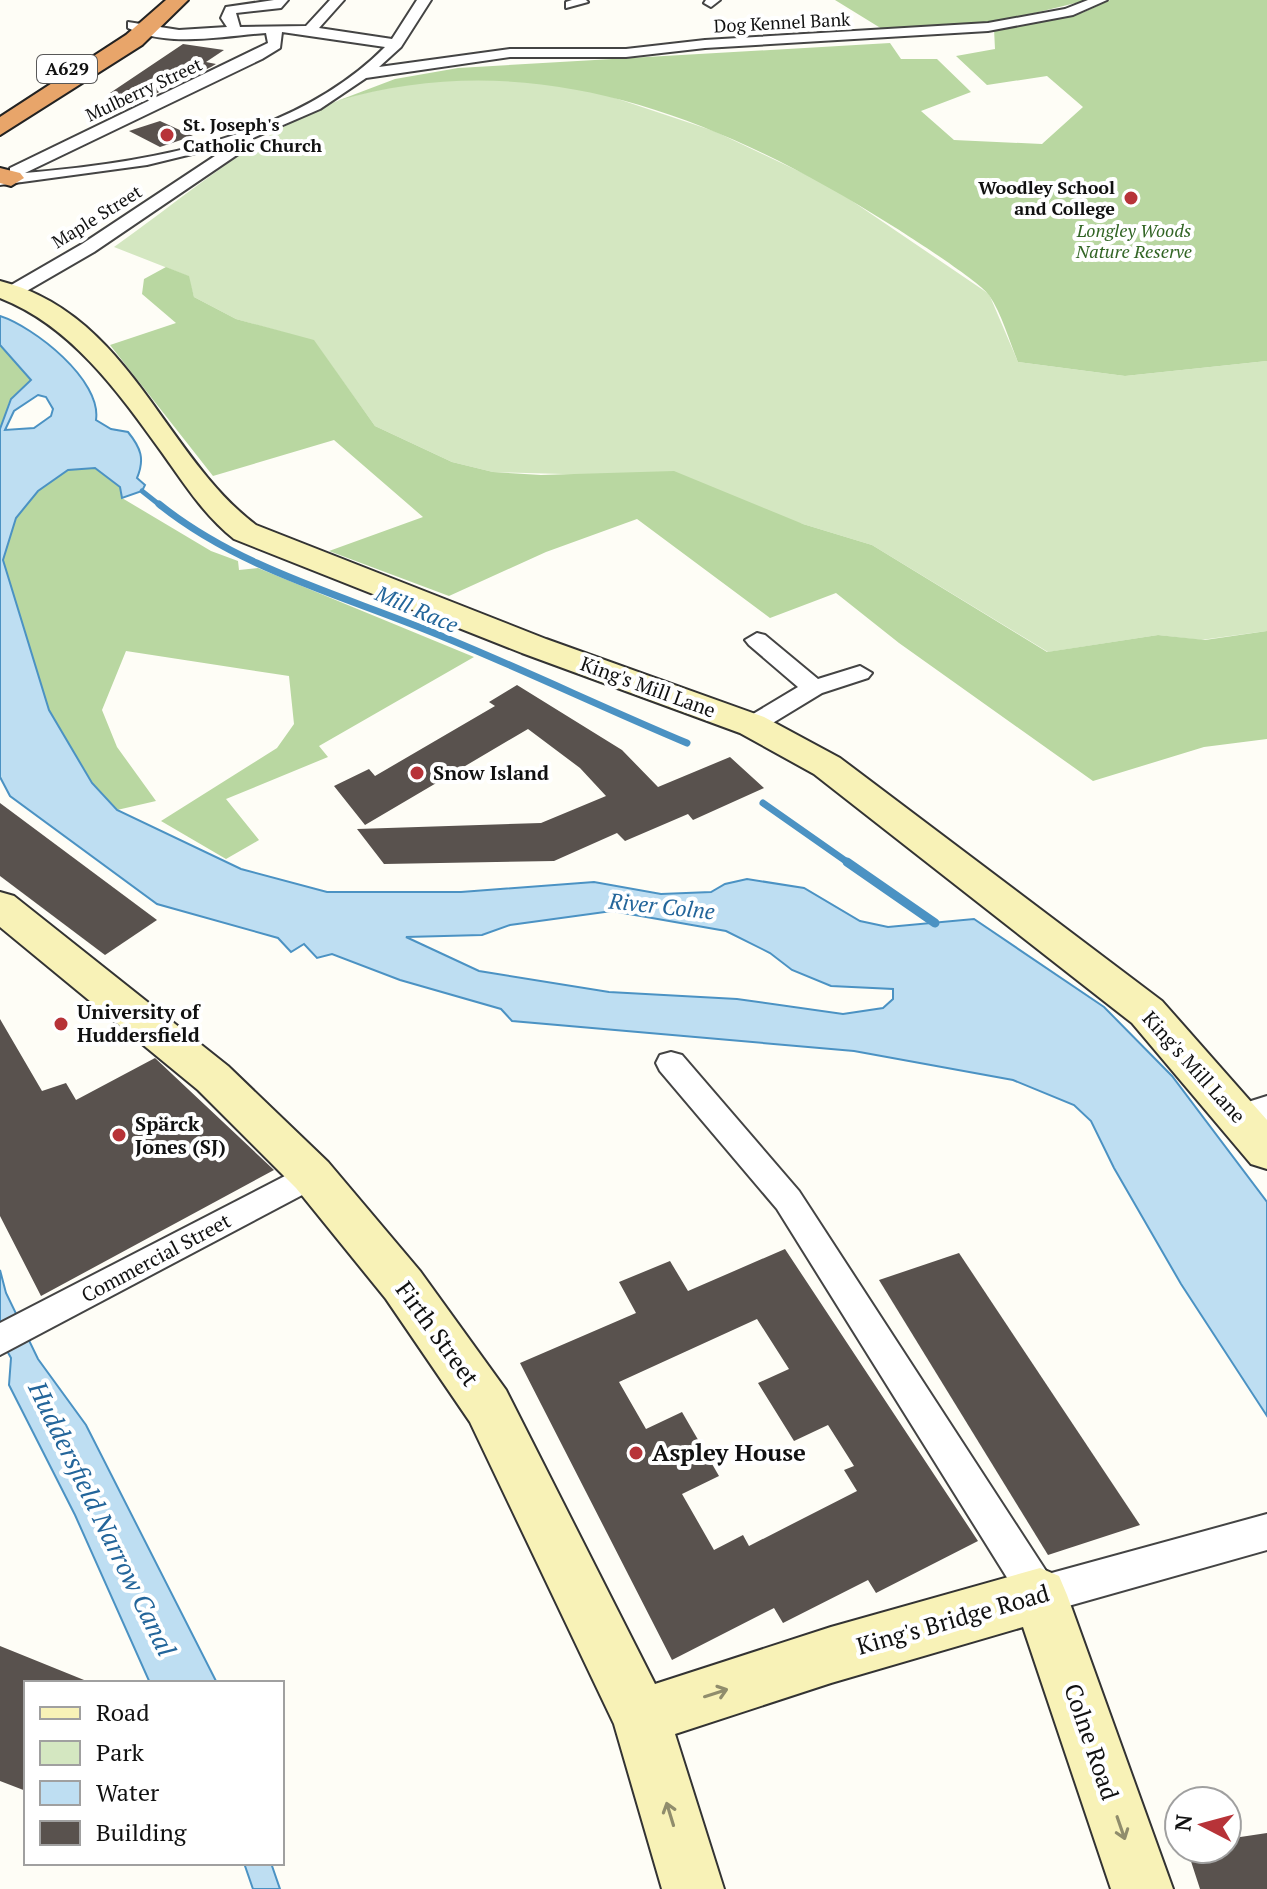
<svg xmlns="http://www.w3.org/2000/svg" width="1267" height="1889" font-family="'PT Serif',serif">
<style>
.green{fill:#d4e7c1}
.forest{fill:#b9d7a1}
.water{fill:#bedef2;stroke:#4b92c3;stroke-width:2;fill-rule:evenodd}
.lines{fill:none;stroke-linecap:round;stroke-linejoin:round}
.stream-far2{stroke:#4b92c3;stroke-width:5}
.stream-far1{stroke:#4b92c3;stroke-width:7}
.stream{stroke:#4b92c3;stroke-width:9}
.building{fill:#59524e;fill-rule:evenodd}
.street-casing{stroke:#444;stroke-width:4}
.secondary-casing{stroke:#333;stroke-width:4}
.highway-casing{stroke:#222;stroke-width:4}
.street{fill:#fff;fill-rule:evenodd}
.secondary{fill:#f8f2b7;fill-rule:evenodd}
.highway{fill:#e8a56a;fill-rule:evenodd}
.oneway{stroke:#908d6c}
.poi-dot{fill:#b73338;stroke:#fff;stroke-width:3}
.labels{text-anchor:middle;stroke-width:8;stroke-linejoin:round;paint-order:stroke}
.far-street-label{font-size:18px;fill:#111;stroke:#fff}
.shield{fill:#fff;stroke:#585858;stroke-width:2}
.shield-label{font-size:18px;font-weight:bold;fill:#111}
.far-poi-label{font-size:18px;font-weight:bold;fill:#111;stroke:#fff;text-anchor:start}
.far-park-label{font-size:18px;font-style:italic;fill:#326525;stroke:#fff}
.street-label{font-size:20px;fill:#111;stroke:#fff}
.poi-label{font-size:20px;font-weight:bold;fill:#111;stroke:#fff;text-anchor:start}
.water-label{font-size:22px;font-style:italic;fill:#23659a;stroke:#fff}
.near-street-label{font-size:24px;fill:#111;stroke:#fff}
.near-poi-label{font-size:24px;font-weight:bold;fill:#111;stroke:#fff;text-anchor:start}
.near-water-label{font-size:26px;font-style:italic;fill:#23659a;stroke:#fff}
</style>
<rect width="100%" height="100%" fill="#fefdf6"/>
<path class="green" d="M461,78L539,82L591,90L714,131L830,186L989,294L1018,362L1125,376L1267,361V631L1201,640L1158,635L1048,652L872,545L803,524L600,475L493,472L452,462L375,426L314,341L236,319L194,297L188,276L114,247C178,202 268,125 340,100C380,87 419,83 461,78Z"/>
<g class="forest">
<polygon points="835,0 1088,0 998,22 887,32"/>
<path d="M1110,0H1267V361L1125,376L1018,362C1009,341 1002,314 989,295C980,282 909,236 891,225C723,119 537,42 337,101L395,79L458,68L890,43L901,59H937L971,92L921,111L954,140L1042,144L1083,107L1047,76L987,85L956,56L995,49L994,29L1082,13Z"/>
<polygon points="166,267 189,276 194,297 236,319 314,340 375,426 452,462 493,472 541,475 674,471 803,524 872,545 1047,652 1158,635 1205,640 1267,631 1267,739 1204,747 1093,781 899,643 836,593 770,618 637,519 546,552 449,596 329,551 423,517 334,440 213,476 110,345 176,323 142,294 144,279"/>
<polygon points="0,345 31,380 9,403 0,429"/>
<polygon points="95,468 120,487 122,498 211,551 238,561 239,570 258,568 474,657 319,746 328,757 226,799 259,840 226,859 161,821 277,748 294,724 289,676 126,651 102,710 117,747 156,801 117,810 92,783 49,710 3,560 16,518 38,491 68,470"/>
</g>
<g class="water">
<path d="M0,316C34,327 102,380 96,420L111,429L128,432C141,448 145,459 137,478L145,485L142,491L122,498L120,487L95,468L68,470L38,491L16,518L3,560L49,710L92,783L117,810L241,869L327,892H461L594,882L661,894L711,892L725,884L747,879L804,888L860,921L888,927L974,919L1104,1007L1172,1076L1267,1202V1416L1181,1284L1114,1168L1091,1121L1074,1105L1013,1080L854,1051L512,1021L501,1009L400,980L332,954L317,958L304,944L291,952L278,938L157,904L10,796L0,777V429L11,399L31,380L0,345ZM38,395L46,397L53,409L51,416L34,428L5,430L14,411ZM612,911L726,931L770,953L792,970L831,986L893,989V999L883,1008L843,1014L737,999L609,992L479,971L406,937L482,935L510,925Z"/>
<polygon points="0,1270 6,1293 38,1359 86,1425 217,1683 150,1683 75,1515 9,1385 11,1358 0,1338"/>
<polygon points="244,1863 271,1863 280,1889 253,1889"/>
</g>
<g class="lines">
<polyline class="stream-far2" points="142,491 161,506"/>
<g class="stream-far1">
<path d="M159,504C237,567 338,594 429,631C516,666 601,707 687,743"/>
<polyline points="763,803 850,864"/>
</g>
<polyline class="stream" points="847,862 935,923"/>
</g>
<g class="building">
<polygon points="183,44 224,50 206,62 216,64 211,67 147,98 110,93"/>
<polygon points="160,121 193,136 160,147 129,131"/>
<polygon points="517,685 622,750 658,787 730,757 764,788 693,820 688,814 625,841 617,833 554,861 384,864 357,829 541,823 606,796 580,768 528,729 365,825 334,786 369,769 375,776 495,706 489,702"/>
<polygon points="0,803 157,920 105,955 0,876"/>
<polygon points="0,1019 42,1091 66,1083 76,1100 155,1058 274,1170 41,1296 0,1216"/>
<path d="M785,1249L978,1541L876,1593L868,1580L783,1623L774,1608L672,1660L520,1363L636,1313L619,1282L670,1261L688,1291ZM757,1319L789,1369L758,1383L794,1441L828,1425L854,1466L844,1470L857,1491L749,1546L743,1535L714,1550L682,1494L719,1476L682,1412L646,1429L619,1382Z"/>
<polygon points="959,1253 1140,1525 1048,1555 879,1280"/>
<polygon points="0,1646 89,1682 26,1683 26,1791 0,1781"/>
<polygon points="1267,1833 1267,1889 1200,1889 1187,1849 1227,1849 1227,1839"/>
</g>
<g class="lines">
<g class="street-casing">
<g id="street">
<path d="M274,0H288L281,8L236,13L240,27L306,26L330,0H344L319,28L392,39L417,0H431L401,47L379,67L510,49H626L705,40L988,23L1065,9L1088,0H1107L1073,15L988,31L705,48L626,57H510L366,78L320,109L253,138V144L94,252L18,296H6V288L82,244L233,144L147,165L0,185V175L10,174V168L268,43L266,33C224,36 168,48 128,28V22L179,30L227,27L221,18L226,7ZM282,32L385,47C295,138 148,163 25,173L262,59L280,48Z"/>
<polygon points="572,0 586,0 588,2 566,8 566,2"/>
<polygon points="706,0 720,0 711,7 704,3"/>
<polygon points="757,633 765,635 818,679 860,666 872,673 868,678 822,693 761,730 743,730 740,725 743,720 798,687 749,645 745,640"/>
<polygon points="671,1052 682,1055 799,1191 1048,1574 1267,1514 1267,1550 1040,1614 1026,1608 777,1209 660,1071 656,1063 660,1055"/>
<polygon points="1267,1096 1267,1120 1240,1129 1229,1126 1225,1117 1229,1108"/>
<polygon points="312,1162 323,1166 328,1175 323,1184 0,1355 0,1323"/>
</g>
</g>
<g class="secondary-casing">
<g id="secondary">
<path d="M0,281C130,314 163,455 256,525L546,639L764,717L840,758L1162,1001L1267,1120V1169L1251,1164L1132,1023L814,774L740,733L522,653L234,539C204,515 185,485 163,454C119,393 72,326 0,298Z"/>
<polygon points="0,892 14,896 228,1066 328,1162 420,1271 506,1390 655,1684 831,1627 1040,1568 1059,1576 1067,1595 1173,1889 1111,1889 1023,1627 831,1683 675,1734 724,1889 662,1889 614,1724 470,1422 386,1299 296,1188 198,1090 0,927"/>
</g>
</g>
<g class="highway-casing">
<g id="highway">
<polygon points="166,0 188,0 142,45 0,135 0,117 126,35"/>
<polygon points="0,168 20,173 24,178 11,186 0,183"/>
</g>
</g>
<use href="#street" class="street"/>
<use href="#secondary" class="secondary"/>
<use href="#highway" class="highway"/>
</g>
<defs><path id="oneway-shaft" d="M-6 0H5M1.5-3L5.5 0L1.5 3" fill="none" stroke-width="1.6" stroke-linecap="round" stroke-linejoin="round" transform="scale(2)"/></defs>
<g class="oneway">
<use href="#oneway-shaft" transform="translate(716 1693) rotate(-18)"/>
<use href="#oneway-shaft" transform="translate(670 1814) rotate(-107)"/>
<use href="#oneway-shaft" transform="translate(1121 1828) rotate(71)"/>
</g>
<g class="poi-dot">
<circle cx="167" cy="135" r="8"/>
<circle cx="1131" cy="198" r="8"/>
<circle cx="417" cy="773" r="8"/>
<circle cx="61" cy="1024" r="8"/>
<circle cx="119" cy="1135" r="8"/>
<circle cx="636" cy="1453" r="8"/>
</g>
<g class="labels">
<g class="far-street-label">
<text transform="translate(782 23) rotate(-3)" y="6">Dog Kennel Bank</text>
<text transform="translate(144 90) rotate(-25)" y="6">Mulberry Street</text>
<text transform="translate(97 217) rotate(-32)" y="6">Maple Street</text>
</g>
<rect class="shield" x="37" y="55" width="60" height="28" rx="6"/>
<g class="shield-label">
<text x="67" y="75">A629</text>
</g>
<g class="far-poi-label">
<text x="183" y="131">St. Joseph's<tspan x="183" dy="21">Catholic Church</tspan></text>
<text x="1115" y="194" text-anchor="end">Woodley School<tspan x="1115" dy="21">and College</tspan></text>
</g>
<g class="far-park-label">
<text x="1134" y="237">Longley Woods<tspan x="1134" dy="21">Nature Reserve</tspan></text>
</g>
<g class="street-label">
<text transform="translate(648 687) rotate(20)" y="7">King's Mill Lane</text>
<text transform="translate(1194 1067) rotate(48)" y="7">King's Mill Lane</text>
<text transform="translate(156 1258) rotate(-28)" y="7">Commercial Street</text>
</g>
<g class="poi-label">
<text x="433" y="780">Snow Island</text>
<text x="77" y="1019">University of<tspan x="77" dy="23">Huddersfield</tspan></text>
<text x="135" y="1131">Spärck<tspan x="135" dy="23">Jones (SJ)</tspan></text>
</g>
<g class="water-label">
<text transform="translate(417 609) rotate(23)" y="8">Mill Race</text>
<text transform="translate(662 906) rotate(6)" y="8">River Colne</text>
</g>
<g class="near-street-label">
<text transform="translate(437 1334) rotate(54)" y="8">Firth Street</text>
<text transform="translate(953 1620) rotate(-16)" y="8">King's Bridge Road</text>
<text transform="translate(1091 1742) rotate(71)" y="8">Colne Road</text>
</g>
<g class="near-poi-label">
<text x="652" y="1461">Aspley House</text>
</g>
<g class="near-water-label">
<text transform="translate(102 1519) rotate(64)" y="9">Huddersfield Narrow Canal</text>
</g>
</g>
<rect x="24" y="1681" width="260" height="184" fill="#ffffff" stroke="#a0a0a0" stroke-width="2"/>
<rect x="40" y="1707" width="40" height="12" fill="#f8f2b7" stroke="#a0a0a0" stroke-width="2"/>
<text x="96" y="1721" font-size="24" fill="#111111">Road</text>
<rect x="40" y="1741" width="40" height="24" fill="#d4e7c1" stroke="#a0a0a0" stroke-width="2"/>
<text x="96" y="1761" font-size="24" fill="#111111">Park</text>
<rect x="40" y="1781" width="40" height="24" fill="#bedef2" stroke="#a0a0a0" stroke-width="2"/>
<text x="96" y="1801" font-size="24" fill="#111111">Water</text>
<rect x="40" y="1821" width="40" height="24" fill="#59524e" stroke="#a0a0a0" stroke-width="2"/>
<text x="96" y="1841" font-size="24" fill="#111111">Building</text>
<g transform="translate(1203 1825) rotate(276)"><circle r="38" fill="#ffffff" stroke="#a0a0a0" stroke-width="2"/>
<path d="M0-6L14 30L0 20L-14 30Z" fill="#b73338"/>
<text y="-12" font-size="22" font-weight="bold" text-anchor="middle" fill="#111111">N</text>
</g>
</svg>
